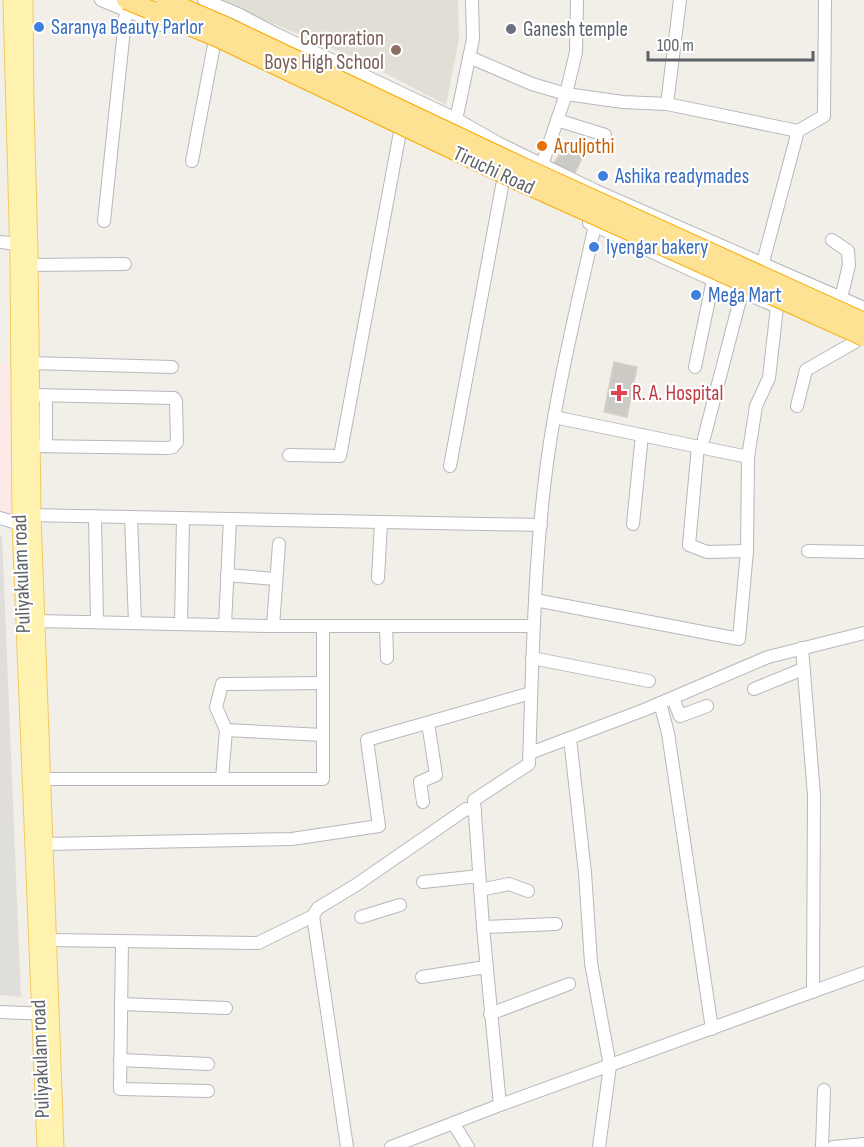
<svg xmlns="http://www.w3.org/2000/svg" width="864" height="1147" font-family="'Sofia Sans Condensed',sans-serif">
<style>
.industrial{fill:#e0deda}
.education{fill:#e1ded6}
.medical{fill:#fce8e6}
.building{fill:#cccac5;stroke:#d6d1c6;stroke-width:1.5}
.lines{fill:none;stroke-linecap:round;stroke-linejoin:round}
.minor-casing{stroke:#b5b8bc;stroke-width:14}
.major-casing{stroke:#f2c960;stroke-width:17}
.minor{stroke:#fff;stroke-width:12}
.major{stroke:#fff2af;stroke-width:15}
.highway-bridge-casing{stroke:#f9ab00;stroke-width:20;stroke-linecap:butt}
.highway-bridge{stroke:#fde293;stroke-width:18}
.shop-dot{fill:#3f7fe0;stroke:#fff;stroke-width:2}
.worship-dot{fill:#6b7280;stroke:#fff;stroke-width:2}
.education-dot{fill:#8d6e63;stroke:#fff;stroke-width:2}
.food-dot{fill:#e8710a;stroke:#fff;stroke-width:2}
.health-dot{fill:#e0444e;stroke:#fff;stroke-width:2}
.labels{text-anchor:middle;stroke-width:4.5;stroke-linejoin:round;paint-order:stroke}
.shop-label{font-size:21px;fill:#366cbe;stroke:#fff;text-anchor:start}
.worship-label{font-size:21px;fill:#5b616d;stroke:#fff;text-anchor:start}
.education-label{font-size:21px;fill:#785e54;stroke:#fff;text-anchor:end}
.food-label{font-size:21px;fill:#c56008;stroke:#fff;text-anchor:start}
.street-label{font-size:21px;fill:#5f6368;stroke:#fff}
.health-label{font-size:21px;fill:#be3a42;stroke:#fff;text-anchor:start}
</style>
<rect width="100%" height="100%" fill="#f1efe8"/>
<polygon class="industrial" points="0,535 2,536 21,997 0,995"/>
<polygon class="education" points="217,0 458,0 459,39 446,105 362,61"/>
<polygon class="medical" points="0,363 10,363 13,516 0,511"/>
<g class="building">
<polygon points="568,143 584,154 574,175 553,164"/>
<polygon points="614,362 637,367 627,417 604,412"/>
</g>
<g class="lines">
<g class="minor-casing">
<g id="minor">
<polyline points="101,0 162,25"/>
<polyline points="204,0 238,14 276,34 456,119 498,143 596,191 864,308"/>
<polyline points="469,57 532,84 566,94 623,102 667,104 798,131 763,262"/>
<polyline points="667,104 680,0"/>
<polyline points="557,120 605,135"/>
<polyline points="455,125 473,39 472,0"/>
<polyline points="798,131 824,116 825,0"/>
<polyline points="192,161 214,45"/>
<polyline points="542,165 566,94 576,52 577,0"/>
<polyline points="104,221 126,10"/>
<polyline points="589,223 702,275 773,305"/>
<polyline points="832,240 848,251 849,265 841,298"/>
<polyline points="0,242 17,244"/>
<polyline points="30,265 125,264"/>
<polyline points="31,363 172,367"/>
<polyline points="695,367 713,280"/>
<polyline points="32,395 174,398 176,401 177,442 173,447 168,448 32,446"/>
<polyline points="46,395 46,446"/>
<polyline points="797,406 806,370 855,342"/>
<polyline points="554,417 748,457"/>
<polyline points="704,438 742,292"/>
<polyline points="698,446 689,545 707,552 747,551"/>
<polyline points="289,455 340,456 400,132"/>
<polyline points="450,466 503,181"/>
<polyline points="27,515 541,525"/>
<polyline points="95,516 97,622"/>
<polyline points="131,517 135,623"/>
<polyline points="0,518 20,524 28,525"/>
<polyline points="633,524 642,435"/>
<polyline points="808,551 864,552"/>
<polyline points="227,575 276,579"/>
<polyline points="378,578 381,522"/>
<polyline points="535,600 739,639 747,551 748,457 756,406 769,378 777,307"/>
<polyline points="36,621 267,626 533,626"/>
<polyline points="181,624 183,518"/>
<polyline points="225,625 230,519"/>
<polyline points="273,626 279,544"/>
<polyline points="386,626 387,658"/>
<polyline points="802,648 814,795 813,992"/>
<polyline points="532,658 649,681"/>
<polyline points="754,689 803,669"/>
<polyline points="673,698 680,716 707,706"/>
<polyline points="660,703 668,733 712,1029"/>
<polyline points="226,730 323,735"/>
<polyline points="570,738 585,873 591,963 610,1066 599,1147"/>
<polyline points="530,753 644,710 768,657 864,633"/>
<polyline points="42,779 323,779 323,626"/>
<polyline points="222,779 226,730 216,707 222,684 323,683"/>
<polyline points="423,802 420,782 436,775 428,723"/>
<polyline points="44,844 292,839 379,826 367,740 531,693"/>
<polyline points="423,882 479,876"/>
<polyline points="480,890 509,884 528,891"/>
<polyline points="313,916 347,1147"/>
<polyline points="361,917 400,905"/>
<polyline points="483,927 556,924"/>
<polyline points="49,940 258,943 313,916 318,908 356,885 466,809 475,811"/>
<polyline points="122,941 120,1089 208,1091"/>
<polyline points="422,977 486,967"/>
<polyline points="121,1004 226,1008"/>
<polyline points="0,1012 47,1014"/>
<polyline points="490,1014 569,984"/>
<polyline points="120,1060 208,1064"/>
<path d="M500,1105L483,927L474,800L529,764C533,649 534,531 554,418C565,353 581,289 595,225"/>
<polyline points="453,1123 468,1147"/>
<polyline points="391,1147 500,1105 864,973"/>
<polyline points="822,1147 824,1090"/>
<polyline points="833,1147 864,1144"/>
</g>
</g>
<g class="major-casing">
<g id="major">
<polyline points="11,0 18,260 20,524 45,1147"/>
<polyline points="25,0 26,105 30,253 33,515 56,1147"/>
</g>
</g>
<use href="#minor" class="minor"/>
<use href="#major" class="major"/>
<g class="highway-bridge-casing">
<g id="highway-bridge">
<polyline points="126,0 218,38 516,180 864,337"/>
<polyline points="165,0 223,25 523,167 864,322"/>
</g>
</g>
<use href="#highway-bridge" class="highway-bridge"/>
</g>
<g class="shop-dot">
<circle cx="39" cy="27" r="6"/>
<circle cx="603" cy="176" r="6"/>
<circle cx="594" cy="247" r="6"/>
<circle cx="696" cy="295" r="6"/>
</g>
<circle class="worship-dot" cx="511" cy="29" r="6"/>
<circle class="education-dot" cx="396" cy="50" r="6"/>
<circle class="food-dot" cx="542" cy="146" r="6"/>
<path class="health-dot" d="M616 384h6v6h6v6h-6v6h-6v-6h-6v-6h6z"/>
<g class="labels">
<g class="shop-label">
<text x="51" y="34">Saranya Beauty Parlor</text>
<text x="615" y="183">Ashika readymades</text>
<text x="606" y="254">Iyengar bakery</text>
<text x="708" y="302">Mega Mart</text>
</g>
<g class="worship-label">
<text x="523" y="36">Ganesh temple</text>
</g>
<g class="education-label">
<text x="384" y="45">Corporation<tspan x="384" dy="24">Boys High School</tspan></text>
</g>
<g class="food-label">
<text x="554" y="153">Aruljothi</text>
</g>
<g class="street-label">
<text transform="translate(494 170) rotate(25)" y="7">Tiruchi Road</text>
<text transform="translate(21 574) rotate(-92)" y="7">Puliyakulam road</text>
<text transform="translate(40 1059) rotate(-92)" y="7">Puliyakulam road</text>
</g>
<g class="health-label">
<text x="632" y="400">R. A. Hospital</text>
</g>
</g>
<path d="M648 51v9h165v-9" fill="none" stroke="#5f6368" stroke-width="3"/>
<text x="657" y="51" font-size="18" fill="#5f6368" stroke="#ffffff" stroke-width="4.5" paint-order="stroke">100 m</text>
</svg>
